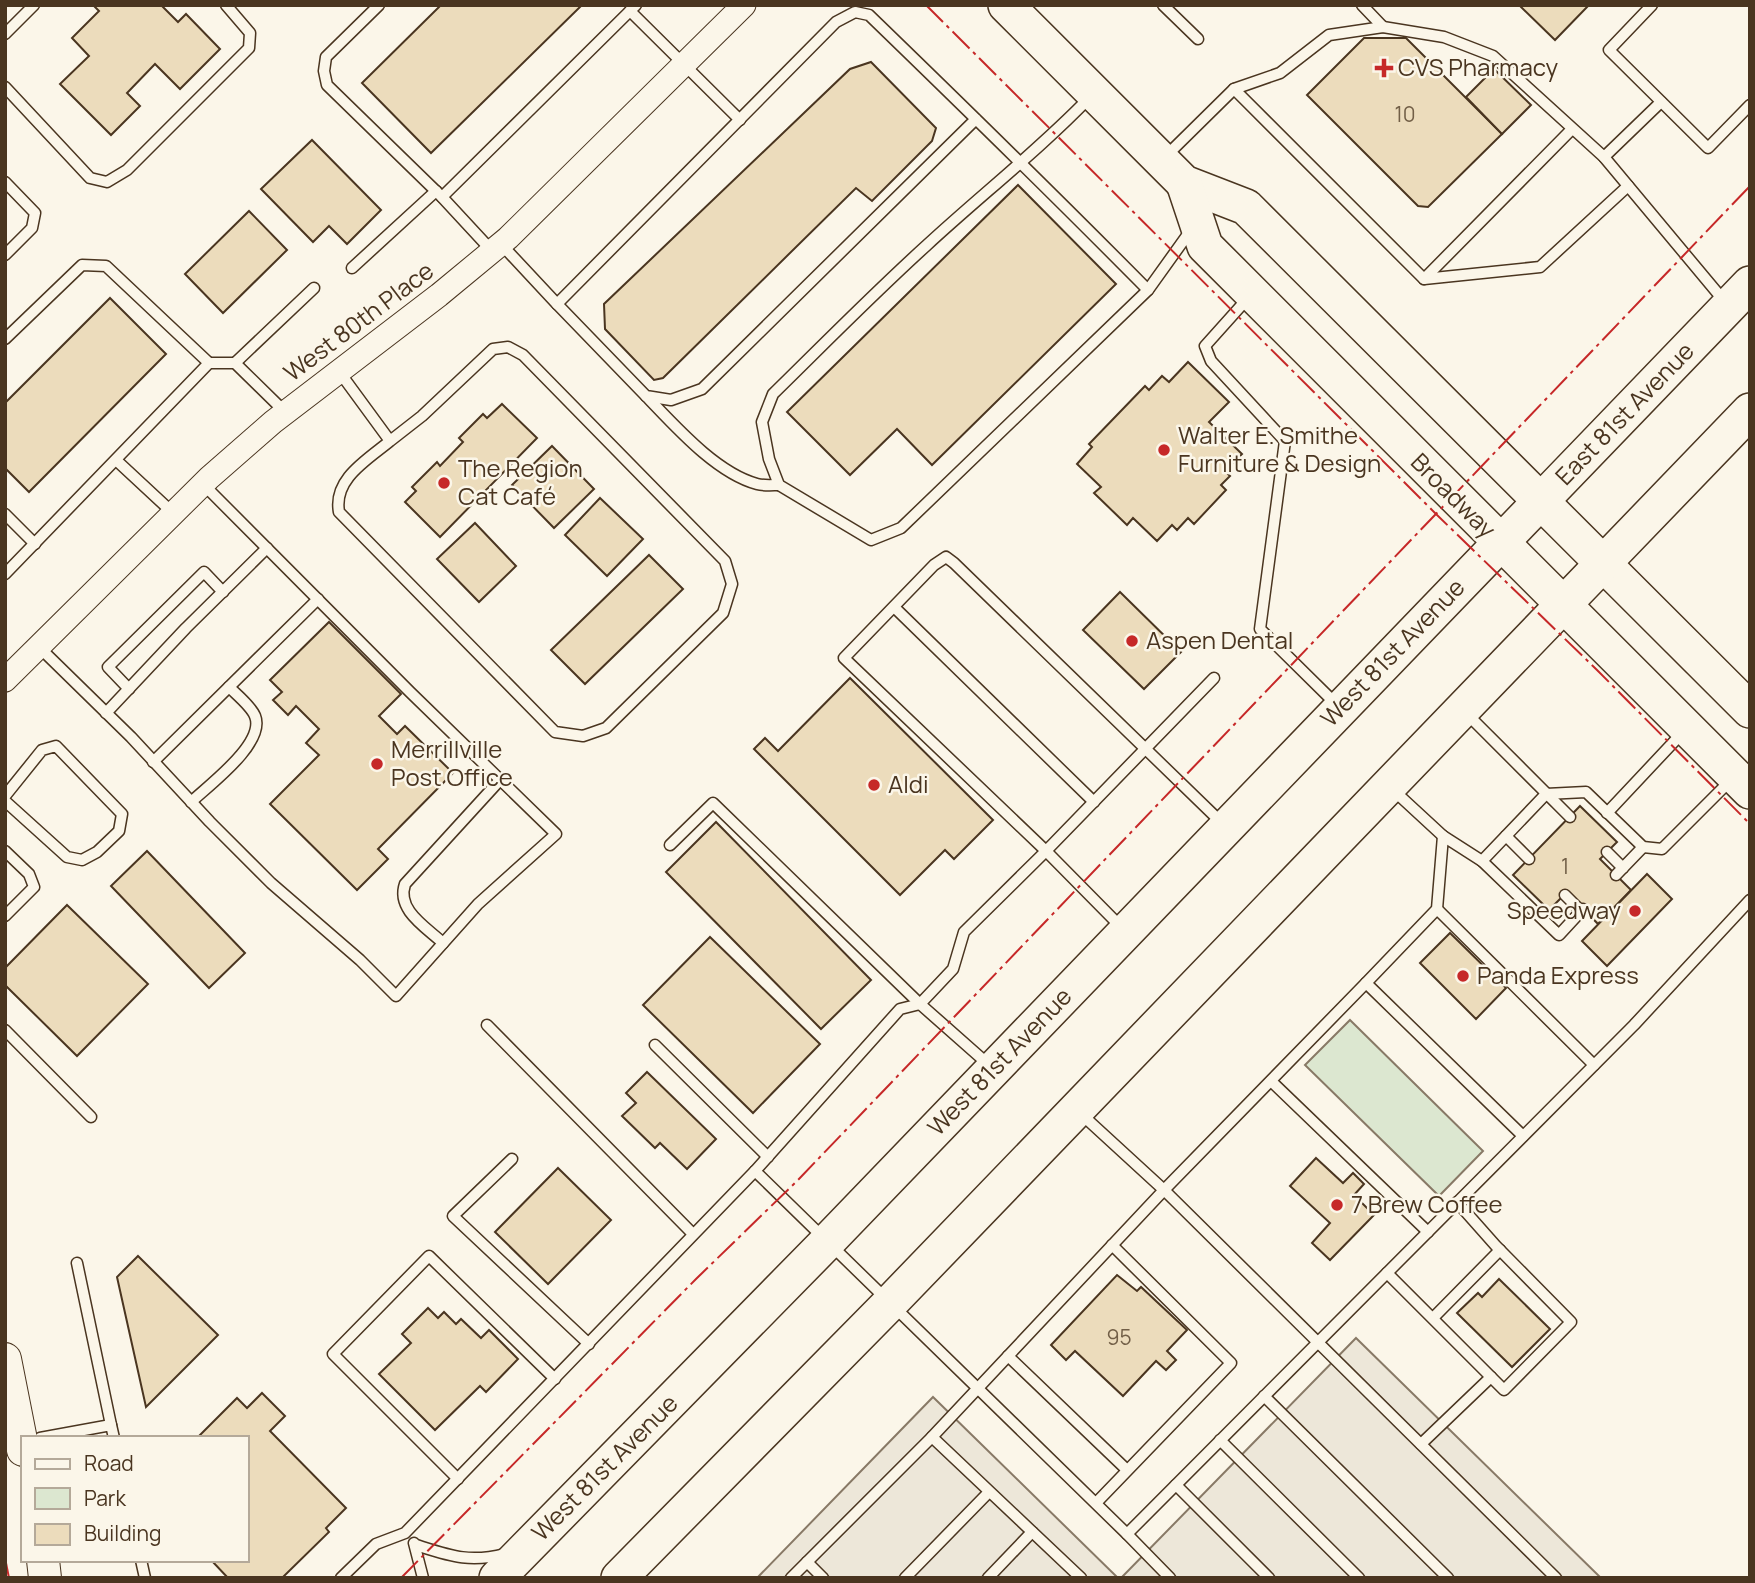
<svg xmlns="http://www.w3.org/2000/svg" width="1755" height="1583" font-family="Manrope,sans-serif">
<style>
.green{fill:#dce7d0;stroke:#887966;stroke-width:2}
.parking{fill:#ede7d9;stroke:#887966;stroke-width:2}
.building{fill:#ecdcbc;stroke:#4a3520;stroke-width:2}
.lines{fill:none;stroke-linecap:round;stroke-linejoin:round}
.lane-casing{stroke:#4a3520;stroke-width:13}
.street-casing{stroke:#4a3520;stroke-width:25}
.secondary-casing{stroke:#4a3520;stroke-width:34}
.primary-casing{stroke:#4a3520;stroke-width:38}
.lane{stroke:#fbf6e9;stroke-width:10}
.street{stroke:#fbf6e9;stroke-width:23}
.secondary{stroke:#fbf6e9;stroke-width:32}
.primary{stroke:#fbf6e9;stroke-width:35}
.power{stroke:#c62828;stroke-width:2;stroke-dasharray:24 5 3.5 5;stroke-linecap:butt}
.poi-dot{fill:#c62828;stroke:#fbf6e9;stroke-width:2.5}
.labels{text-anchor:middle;stroke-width:5;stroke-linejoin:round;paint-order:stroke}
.number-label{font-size:21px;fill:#725f47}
.poi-label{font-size:24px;fill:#4a3520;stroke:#fbf6e9;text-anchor:start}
.street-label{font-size:24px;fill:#4a3520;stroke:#fbf6e9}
</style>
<rect width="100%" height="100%" fill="#fbf6e9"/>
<polygon class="green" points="1350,1020 1483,1151 1439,1196 1305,1065"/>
<g class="parking">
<polygon points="1356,1338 1601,1578 1121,1578"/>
<polygon points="933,1397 1118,1578 757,1578"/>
</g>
<g class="building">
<polygon points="93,5 161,5 178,22 186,14 220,49 180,89 155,64 127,93 140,106 111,135 60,84 89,56 72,38 99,11"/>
<polygon points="441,5 582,5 431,153 362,83"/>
<polygon points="1519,5 1589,5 1555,40"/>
<polygon points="1364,38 1406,38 1502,134 1428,207 1418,206 1307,95"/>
<polygon points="871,62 936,128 932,141 872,201 856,188 663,378 654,380 605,329 604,304 850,69"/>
<polygon points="1494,69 1531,105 1502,134 1466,97"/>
<polygon points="312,140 381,210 347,244 329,226 313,242 261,189"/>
<polygon points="1018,185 1116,284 932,465 897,429 850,475 787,412"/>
<polygon points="249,211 287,250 223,313 185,274"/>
<polygon points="110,298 166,354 29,492 5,468 5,403"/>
<polygon points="1188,362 1229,402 1209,422 1242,454 1225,471 1230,476 1221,485 1226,490 1194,524 1188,518 1177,530 1172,525 1157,541 1133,518 1127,525 1094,493 1101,487 1077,464 1092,447 1089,444 1145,386 1149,390 1162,376 1169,382"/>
<polygon points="502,404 537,438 440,537 405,502 416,491 412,487 437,462 440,466 463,442 459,438 483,414 487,418"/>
<polygon points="552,446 594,489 554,528 512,485"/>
<polygon points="600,498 643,539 607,576 565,535"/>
<polygon points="475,523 516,566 479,602 437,559"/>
<polygon points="649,555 683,589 585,684 551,650"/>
<polygon points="1120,592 1181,652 1144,689 1083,630"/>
<polygon points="329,622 401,694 379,716 397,734 405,726 453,773 378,849 388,859 357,890 270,804 319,755 306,743 319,729 296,706 288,715 273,700 282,692 270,680"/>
<polygon points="850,678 993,820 954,859 945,850 900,895 754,749 765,738 778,751"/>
<polygon points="1580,806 1617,842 1600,859 1631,890 1598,924 1567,892 1549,910 1513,875"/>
<polygon points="716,822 871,980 821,1029 666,872"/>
<polygon points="147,851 245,953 209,988 111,886"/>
<polygon points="1647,874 1672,899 1607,966 1582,941"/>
<polygon points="67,905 148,984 77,1056 5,985 5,968"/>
<polygon points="1450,933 1506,988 1476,1019 1420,963"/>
<polygon points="710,937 820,1044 753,1113 643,1005"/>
<polygon points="647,1072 716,1139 687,1169 660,1143 655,1148 622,1116 636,1103 626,1093"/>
<polygon points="1316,1158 1343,1183 1353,1173 1364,1184 1354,1195 1374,1215 1330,1260 1312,1243 1330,1223 1290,1186"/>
<polygon points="558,1168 611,1220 548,1284 495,1232"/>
<polygon points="138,1256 218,1335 146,1407 117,1277"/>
<polygon points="1117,1275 1137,1291 1141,1287 1187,1330 1167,1351 1176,1360 1166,1370 1156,1361 1123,1396 1075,1351 1066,1360 1051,1345"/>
<polygon points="1499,1279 1550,1329 1512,1367 1457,1313 1478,1293 1482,1297"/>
<polygon points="428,1308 438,1318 444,1312 456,1324 461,1319 481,1338 489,1330 518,1359 486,1392 480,1386 435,1430 379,1374 411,1343 402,1334"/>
<polygon points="262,1393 285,1416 270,1431 346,1508 326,1528 329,1532 282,1578 228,1578 211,1560 247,1560 247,1438 197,1438 237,1398 247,1408"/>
</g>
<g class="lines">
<g class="lane-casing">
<g id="lane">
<polyline points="379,5 326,57 324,71 327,85 442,197 492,251"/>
<polyline points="1163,5 1198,39"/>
<polyline points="1362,5 1383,27"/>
<polyline points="1652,5 1609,50 1708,148 1750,105"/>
<polyline points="630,11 740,120"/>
<polyline points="5,34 34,5"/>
<polyline points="5,87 90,178 107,182 127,170 249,48 250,33 226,5"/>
<polyline points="1234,89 1280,73 1329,35 1383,27 1444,37 1493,56 1604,157 1661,102"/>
<path d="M1090,97C1039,150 981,195 927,245C874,293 824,344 773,394L762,422L769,459L779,485L871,540L901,528L1148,290L1191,230"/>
<path d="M976,119L702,389L671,400L646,396L557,304L836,22L855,12L869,15C963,106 1056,197 1148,290"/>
<polyline points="1604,157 1725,302"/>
<polyline points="1164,158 1234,89 1424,279 1540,267 1628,186"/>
<polyline points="5,182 35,213 32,228 5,255"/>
<polyline points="442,197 636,5"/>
<polyline points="501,244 557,304"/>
<polyline points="352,268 436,191"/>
<polyline points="1424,279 1572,129"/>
<polyline points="1248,298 1205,346 1211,361 1285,441 1260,629 1337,705"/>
<polyline points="5,339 82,265 106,266 209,363"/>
<polyline points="235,363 314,288"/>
<path d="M338,370L390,441L422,416L493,349L508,347L523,355L725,561L732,584L723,613L606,728L583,736L555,732L339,512C333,479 367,460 390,441"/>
<path d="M646,396C675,426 716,473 757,484C764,486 773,485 779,485"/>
<polyline points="116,460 173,513"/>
<polyline points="5,514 35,544"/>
<polyline points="5,574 209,363 235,363 285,412"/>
<polyline points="894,607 1094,802"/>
<polyline points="39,647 131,737 210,822 271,883 360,960 396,996 478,904 556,834 410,692 203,484"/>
<polyline points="129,689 108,667 204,572 223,592"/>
<polyline points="1465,712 1570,817"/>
<polyline points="106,713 186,628 267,548"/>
<polyline points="153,762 318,599"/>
<polyline points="1391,788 1443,836"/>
<polyline points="5,796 42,750 56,746 122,814 119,831 97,852 82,860 67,857 5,801"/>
<path d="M191,802C209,785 266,743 255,716C251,706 237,695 229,687"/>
<polyline points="1607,813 1684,731"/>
<polyline points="1506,836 1529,859"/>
<polyline points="670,845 713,803 920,1004"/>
<polyline points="5,851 29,874 34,887 5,916"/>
<polyline points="1607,852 1623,868"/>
<polyline points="1482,861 1559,935 1583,909"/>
<polyline points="1616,875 1643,847"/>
<polyline points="1565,895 1581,911"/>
<polyline points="1437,909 1594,1065"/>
<polyline points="1122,928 1046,851 844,658 934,565 946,557 954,563 1224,825"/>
<path d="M443,943C426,927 396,910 405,884L500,780"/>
<polyline points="487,1025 693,1234"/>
<polyline points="5,1030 91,1117"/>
<polyline points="655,1045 768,1157"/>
<polyline points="989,1065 920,1004 953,969 964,932 1046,851 1214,678"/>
<polyline points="1271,1081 1428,1232"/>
<polyline points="1079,1112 1164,1190 1556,1578"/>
<polyline points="1523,1136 1366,983 1437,909 1443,836 1482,861 1546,794 1586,792 1643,847 1662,849 1732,779"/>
<polyline points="512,1159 453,1216 589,1344"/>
<polyline points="755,1171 1127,1534 1634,1025 1750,900"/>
<polyline points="77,1263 111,1425"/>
<polyline points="1387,1273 1504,1390 1571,1322 1496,1246 1457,1202"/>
<polyline points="1433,1318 1500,1250"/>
<polyline points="1008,1356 1127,1470"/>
<polyline points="1264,1396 1448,1578"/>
<polyline points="932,1437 1081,1578"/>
<polyline points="40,1438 111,1425 114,1438"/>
<polyline points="1220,1440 1359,1578"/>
<polyline points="1421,1444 1491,1377"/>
<polyline points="458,1479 333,1354 429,1256 555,1379"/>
<polyline points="1176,1485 1269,1578"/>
<polyline points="1096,1503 1231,1363 1112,1245"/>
<polyline points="1127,1534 1170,1578"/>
<polyline points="414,1543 423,1578"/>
<path d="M416,1545C451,1556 469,1563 505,1554"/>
<polyline points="141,1560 145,1578"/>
<polyline points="807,1562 823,1578"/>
<polyline points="341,1578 376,1544 405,1533 755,1171 900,1009 920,1004"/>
<polyline points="791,1578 932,1437 1164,1190 1366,983"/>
<polyline points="905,1578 989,1492"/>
<polyline points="988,1578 1032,1532"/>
</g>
</g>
<g class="street-casing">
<polyline id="street" points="5,680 209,478 273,422 439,295 508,238 744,5"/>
</g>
<g class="secondary-casing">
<g id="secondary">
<polyline points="5,1359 23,1450"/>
<polyline points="43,1560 45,1578"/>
</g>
</g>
<g class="primary-casing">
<g id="primary">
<polyline points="1006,5 1184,183 1246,207 1750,710"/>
<polyline points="1184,183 1205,246 1750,791"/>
<polyline points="497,1578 827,1242 1750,284"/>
<polyline points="619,1578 891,1302 1750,411"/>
</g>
</g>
<use href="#lane" class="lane"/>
<use href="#street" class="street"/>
<use href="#secondary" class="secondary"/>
<use href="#primary" class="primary"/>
<g class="power">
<polyline points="926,5 1436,514 1597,670 1750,824"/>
<polyline points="5,1558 9,1578"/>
<polyline points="401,1578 696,1279 798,1180 1750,186"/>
</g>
</g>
<g class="poi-dot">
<path d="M1380.5 57.5h7v7h7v7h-7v7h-7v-7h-7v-7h7z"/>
<circle cx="1164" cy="450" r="7"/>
<circle cx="444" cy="483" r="7"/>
<circle cx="1132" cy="641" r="7"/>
<circle cx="377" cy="764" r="7"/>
<circle cx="874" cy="785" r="7"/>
<circle cx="1635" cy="911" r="7"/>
<circle cx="1463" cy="976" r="7"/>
<circle cx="1337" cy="1205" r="7"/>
</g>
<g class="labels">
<g class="number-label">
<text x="1405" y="122">10</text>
<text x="1565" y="874">1</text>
<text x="1119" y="1345">95</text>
</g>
<g class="poi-label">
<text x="1398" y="76">CVS Pharmacy</text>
<text x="1178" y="444">Walter E. Smithe<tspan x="1178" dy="28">Furniture &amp; Design</tspan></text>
<text x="458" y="477">The Region<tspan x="458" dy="28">Cat Café</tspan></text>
<text x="1146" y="649">Aspen Dental</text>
<text x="391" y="758">Merrillville<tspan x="391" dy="28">Post Office</tspan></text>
<text x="888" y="793">Aldi</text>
<text x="1621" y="919" text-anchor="end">Speedway</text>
<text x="1477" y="984">Panda Express</text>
<text x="1351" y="1213">7 Brew Coffee</text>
</g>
<g class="street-label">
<text transform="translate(359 322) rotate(-37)" y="8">West 80th Place</text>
<text transform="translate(1625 414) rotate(-46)" y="8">East 81st Avenue</text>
<text transform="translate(1453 496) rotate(45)" y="8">Broadway</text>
<text transform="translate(1393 653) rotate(-46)" y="8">West 81st Avenue</text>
<text transform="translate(1000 1062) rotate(-46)" y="8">West 81st Avenue</text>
<text transform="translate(605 1468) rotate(-45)" y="8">West 81st Avenue</text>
</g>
</g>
<rect width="1755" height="1583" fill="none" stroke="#4a3520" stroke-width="14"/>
<rect x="21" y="1436" width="228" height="126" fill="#fbf6e9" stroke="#b4a999" stroke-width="2"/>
<rect x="35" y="1459" width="35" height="10" fill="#fbf6e9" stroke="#b4a999" stroke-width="2"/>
<text x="84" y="1471" font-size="21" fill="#4a3520">Road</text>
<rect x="35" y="1488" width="35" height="21" fill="#dce7d0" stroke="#b4a999" stroke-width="2"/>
<text x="84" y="1506" font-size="21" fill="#4a3520">Park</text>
<rect x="35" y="1524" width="35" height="21" fill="#ecdcbc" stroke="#b4a999" stroke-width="2"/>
<text x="84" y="1541" font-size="21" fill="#4a3520">Building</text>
</svg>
